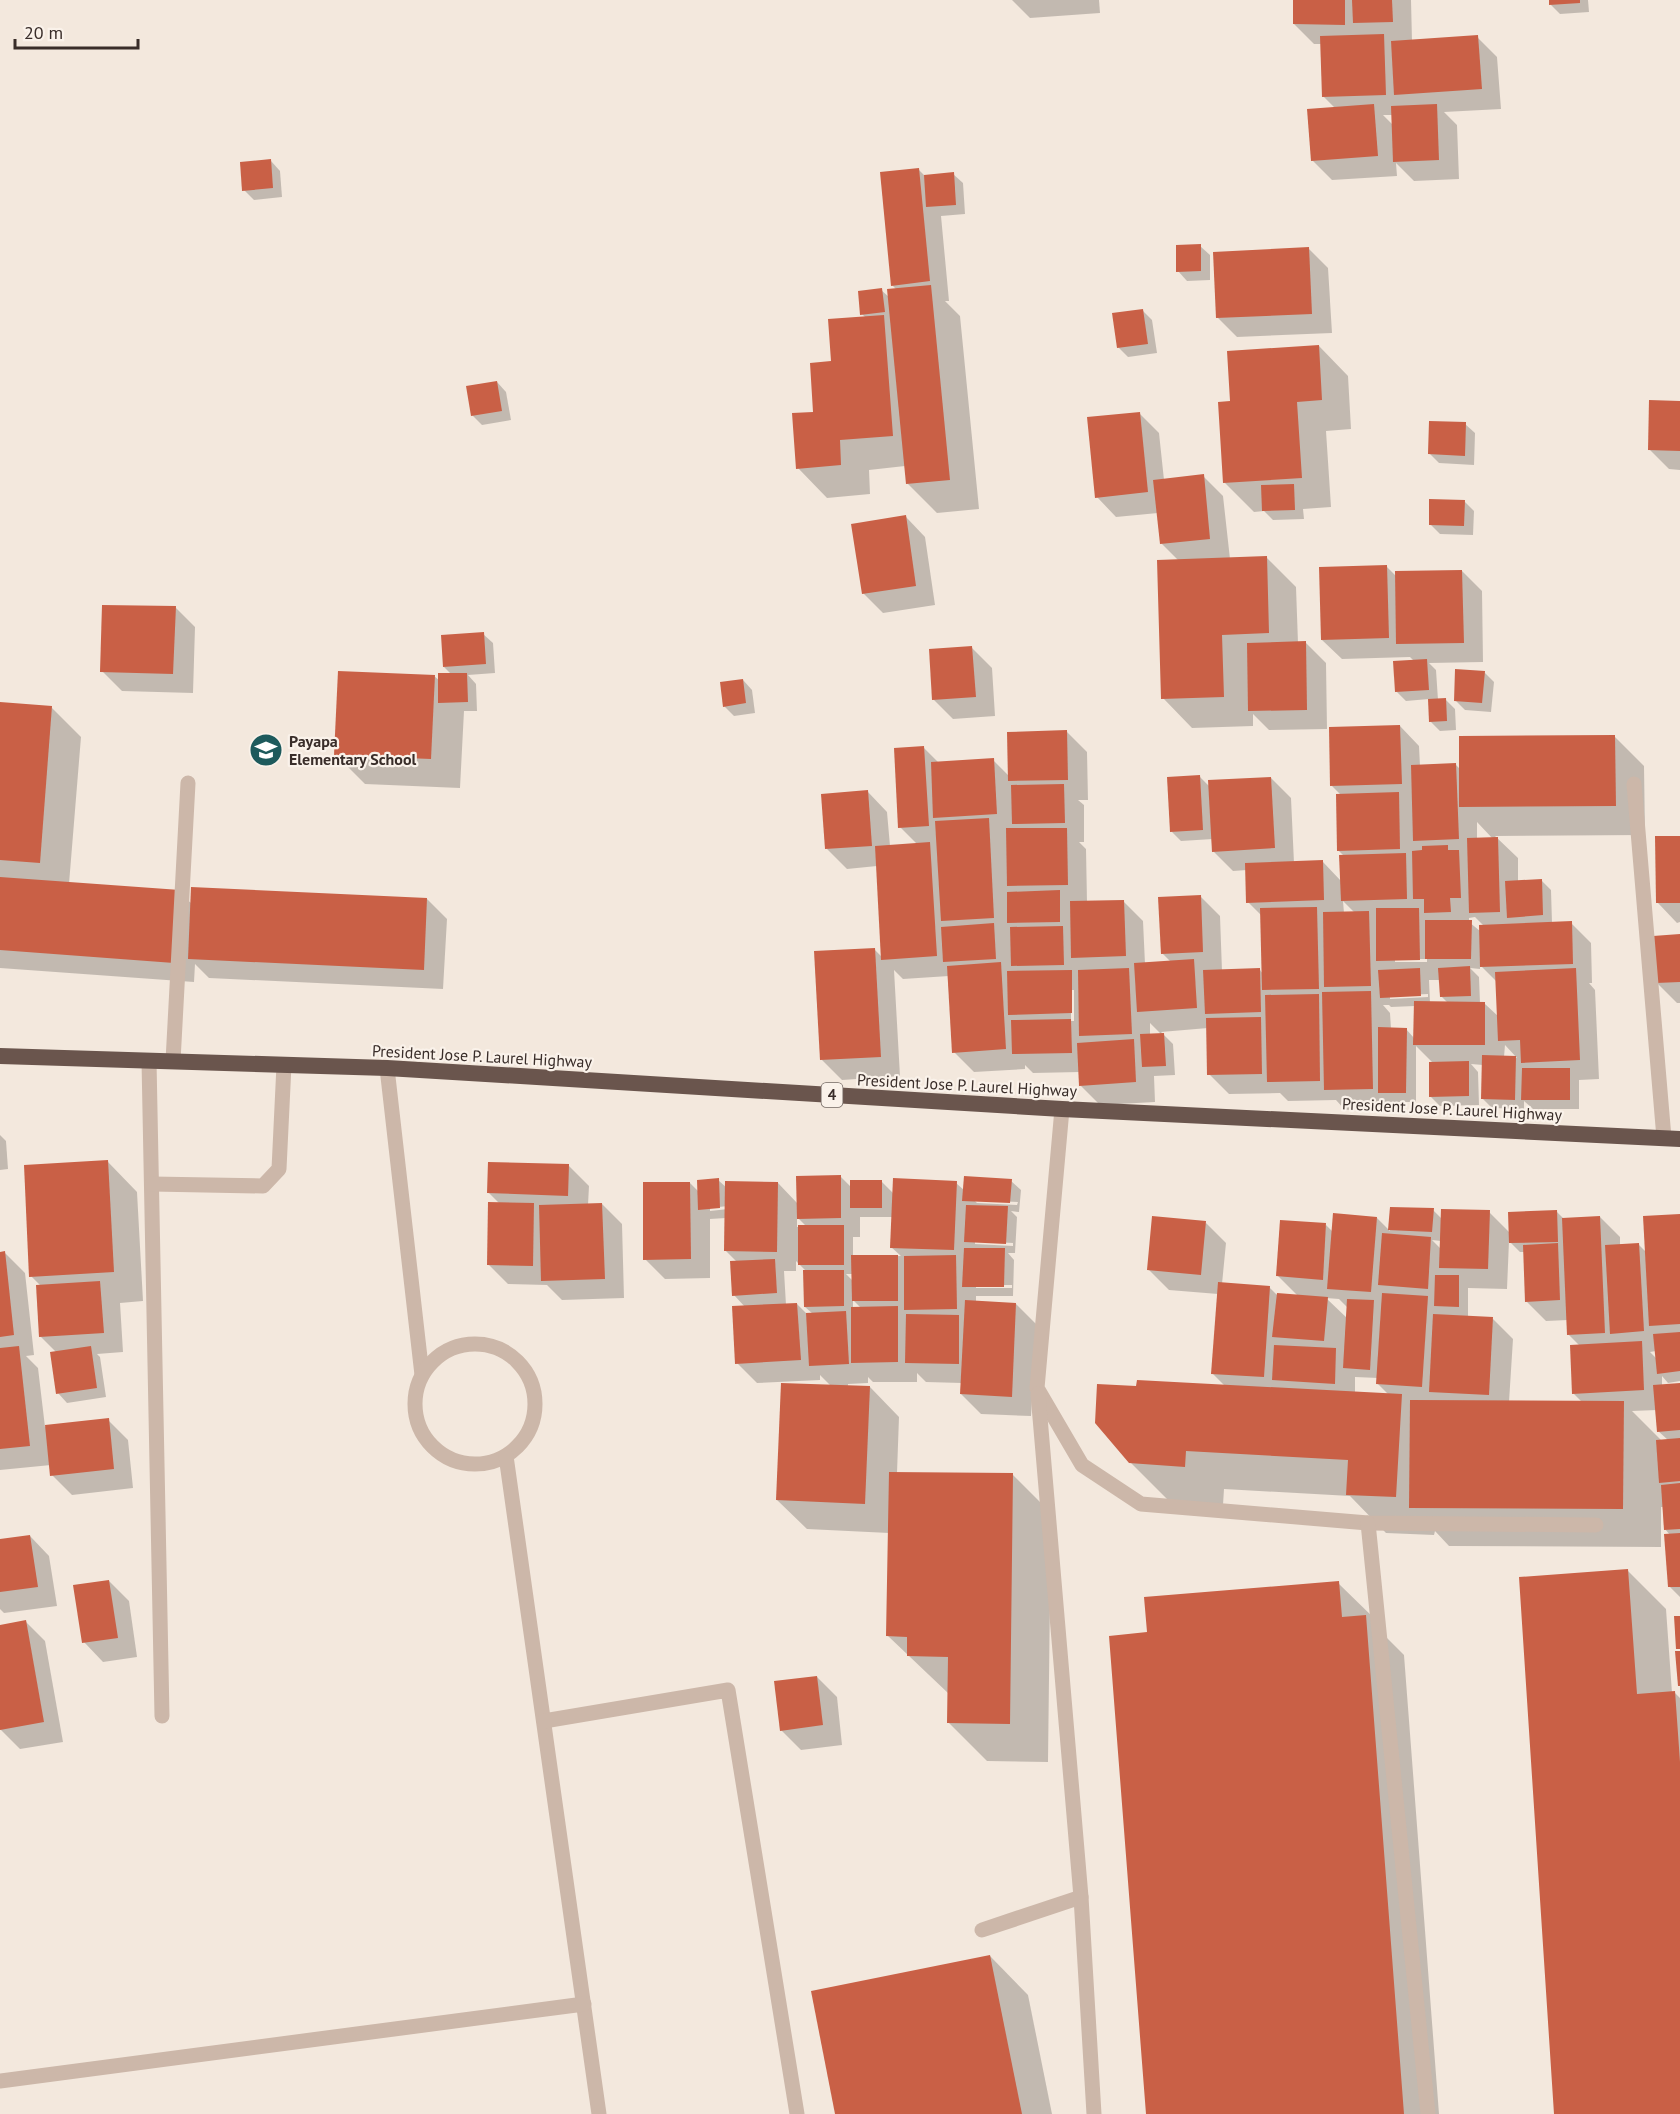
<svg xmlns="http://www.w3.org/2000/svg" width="1680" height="2114" font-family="'PT Sans',sans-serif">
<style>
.shadow{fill:#0003;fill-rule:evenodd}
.building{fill:#c96046}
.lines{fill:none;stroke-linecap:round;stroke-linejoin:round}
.service{stroke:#ccb7a9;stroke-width:15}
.minor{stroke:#ccb7a9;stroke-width:15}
.trunk{stroke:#6a554d;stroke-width:16}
.labels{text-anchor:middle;stroke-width:4.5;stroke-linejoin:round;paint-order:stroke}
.shield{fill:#faf2ea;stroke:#736863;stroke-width:1.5}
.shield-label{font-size:15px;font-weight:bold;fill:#392d29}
.poi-label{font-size:16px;font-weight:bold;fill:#392d29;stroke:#faf2ea;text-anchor:start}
.street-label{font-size:16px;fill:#392d29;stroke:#faf2ea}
</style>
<rect width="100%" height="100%" fill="#f3e8dd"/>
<g class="shadow">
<polygon points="1012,0 1099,0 1100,13 1030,18"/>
<path d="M1295,0H1411L1412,41L1477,37L1497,57L1501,109L1444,112L1457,125L1459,179L1414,181L1396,163L1397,176L1332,180L1312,160L1336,109L1323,96L1322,44H1314L1294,24ZM1383,115H1393V125Z"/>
<polygon points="1550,0 1588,0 1589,12 1560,14 1551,5"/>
<polygon points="271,161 280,171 282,197 254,200 244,190"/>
<polygon points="919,170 925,176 953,174 963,183 965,214 941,216 949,301 945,301 960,316 979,509 937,513 907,483 905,466 869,470 870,494 827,498 798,468 833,362 866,318 862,314 881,290 889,297 897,290 892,285"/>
<polygon points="1200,246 1210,255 1210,280 1187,281 1178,271"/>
<polygon points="1308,248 1328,268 1332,333 1237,337 1217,317"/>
<polygon points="1142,310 1152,320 1157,353 1128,357 1118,347"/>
<polygon points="1319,346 1348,376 1351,429 1326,431 1331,507 1303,509 1304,519 1273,520 1264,511 1254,512 1224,482 1232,403"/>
<polygon points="497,382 506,392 511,420 482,425 472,415"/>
<polygon points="1680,402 1680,470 1669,469 1649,449"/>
<polygon points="1139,413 1159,433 1164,480 1203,476 1223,496 1230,559 1266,557 1296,587 1298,643 1306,643 1326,663 1327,729 1269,730 1253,714 1253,726 1192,728 1163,698 1179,561 1161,543 1158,513 1116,517 1097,497"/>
<polygon points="1465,424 1475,433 1474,465 1439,463 1430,454"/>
<polygon points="1465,502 1474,511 1473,535 1440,534 1430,524"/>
<polygon points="906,517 925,537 935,605 883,613 863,593"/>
<polygon points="1386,566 1396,576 1462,571 1482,591 1483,662 1429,663 1436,670 1438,700 1445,699 1455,709 1456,730 1440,731 1431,722 1429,699 1406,701 1396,691 1414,661 1410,657 1342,659 1322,640"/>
<polygon points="175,607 195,627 193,693 122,691 102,671"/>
<polygon points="483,634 493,643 495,673 468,675 476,684 477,711 464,711 460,788 365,784 336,755 434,676 440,681 452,675 444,667"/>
<polygon points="972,648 992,668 995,716 953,719 933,699"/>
<polygon points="1484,672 1494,682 1491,712 1465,710 1455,700"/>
<polygon points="743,680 752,690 755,713 734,716 724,706"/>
<polygon points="0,703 51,707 81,737 69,884 179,892 192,904 427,899 447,919 443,989 209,978 195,964 194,982 0,968"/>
<path d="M1400,726L1419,746L1420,766L1456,765L1461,770L1615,737L1644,766L1645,835L1495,836L1518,858V882L1541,880L1551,890L1552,923H1571L1591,943L1592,983H1589L1595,990L1599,1079L1579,1080V1109H1533L1524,1101V1109L1492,1108L1482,1098L1483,1065L1471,1064L1478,1072L1479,1105L1440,1106L1430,1096L1433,1063L1416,1046V1102H1392V1108L1345,1110L1336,1100L1288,1101L1280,1093L1229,1094L1209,1074L1208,1028L1161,1032L1173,1044L1175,1075L1154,1076L1155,1102L1100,1105L1080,1085V1072L1033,1073L1025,1065V1069L974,1072L954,1052L949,976L903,979L894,970L900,1076L842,1080L822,1060L874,949L883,958L877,866L847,869L827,849L868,792L887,812L890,846L917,844L900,827L924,748L939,763L993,760L1009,776L1067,732L1087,752L1088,800H1078L1084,805V842H1079L1086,849L1087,902L1123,901L1143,921L1145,964L1171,962L1162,953L1200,896L1220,916L1222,971L1260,970L1263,974L1262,916L1248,902L1247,870L1233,871L1213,851V839L1181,841L1172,832L1200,777L1210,787L1271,778L1291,798L1294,863L1323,862L1341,881L1345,857L1338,850L1341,795L1332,786ZM1477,822L1493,839H1477ZM1343,901L1355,913H1344ZM1475,917L1484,926L1480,931L1469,922V918ZM1395,959H1427V962H1395ZM1480,965L1497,982L1499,1017L1485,1004L1480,1003L1479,977L1470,968L1480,969ZM1429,980H1440L1441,996L1448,1003H1430ZM1071,990H1074V1021H1071ZM1428,994V997L1390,999V996ZM1383,1005H1389L1391,1007L1415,1006L1414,1038L1406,1029H1391L1390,1013ZM1150,1023L1161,1034L1150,1035ZM1505,1045L1517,1058L1504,1057Z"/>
<polygon points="1680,837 1680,922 1677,923 1658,903"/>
<polygon points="1680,936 1680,1003 1677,1003 1657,983"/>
<polygon points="0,1135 6,1141 8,1169 0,1170"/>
<polygon points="108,1162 137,1192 143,1301 120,1303 123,1352 97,1354 100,1357 106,1397 67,1403 58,1393 57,1353 40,1336 41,1286 31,1276"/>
<polygon points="569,1166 589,1186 588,1205 602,1204 622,1224 624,1298 562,1300 547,1285 508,1284 488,1264 500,1204 488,1192"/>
<path d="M841,1177L852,1188L882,1182L894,1194L956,1183L965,1191L1011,1181L1021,1190L1019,1212L1011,1211L1017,1217L1015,1253H1008L1014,1260L1013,1296H976V1302L1016,1304L1036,1324L1031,1416L981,1414L961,1394L962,1383L926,1382L917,1373V1382H873L868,1377V1383L848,1384V1387H870L899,1417L897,1473L1013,1475L1051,1513L1048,1762L987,1761L948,1722L949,1694L888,1636L889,1533L807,1529L777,1500L831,1386L820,1375V1380L757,1383L737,1363L745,1307L734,1295L737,1262L725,1250L726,1218L710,1219V1278L665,1279L645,1259L690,1183L699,1192L718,1180L727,1188L778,1183L798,1204ZM974,1200L1018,1202L1017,1205L977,1203ZM728,1206V1209L710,1211V1208ZM797,1217L807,1227H797ZM860,1217H893L891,1247L901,1256L853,1257V1237H860ZM975,1241L1013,1243V1246L975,1244ZM796,1261L807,1272L805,1307L813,1314H807L797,1304L786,1305L784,1271H796ZM846,1274H853V1281ZM976,1285H1012V1288H976ZM853,1300L861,1308H853Z"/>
<path d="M1391,1208L1433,1210L1442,1219L1489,1212L1510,1233L1557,1212L1564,1219L1600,1217L1620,1237V1245L1638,1244L1646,1252L1680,1216V1381L1668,1383L1662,1376V1386L1680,1385V1597L1670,1587V1535L1665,1529L1664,1507H1661V1547L1449,1546L1435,1531L1434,1535L1386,1533L1350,1496L1224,1489L1223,1505L1169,1501L1130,1462L1138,1388L1225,1386L1213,1374L1218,1294L1169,1290L1149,1270L1206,1223L1226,1243L1222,1284L1269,1287L1278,1296H1298L1277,1275L1326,1225L1333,1232L1377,1218L1390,1231ZM1432,1240L1441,1241V1249ZM1509,1241L1520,1252H1524L1526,1301L1546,1321L1568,1320V1334L1580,1346L1573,1393L1582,1402H1509L1513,1339L1493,1319L1468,1317V1288L1507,1289ZM1326,1298L1339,1299L1348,1308V1319ZM1656,1351L1657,1359L1650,1352ZM1355,1377L1378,1378L1377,1383L1389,1395L1355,1393ZM1657,1410L1658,1431L1668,1440L1662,1441L1632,1411Z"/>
<polygon points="5,1253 25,1273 34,1355 26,1356 38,1368 45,1427 108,1420 128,1440 133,1488 72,1495 52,1475 51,1465 0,1470 0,1254"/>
<polygon points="30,1536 49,1556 57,1606 4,1613 0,1609 0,1541"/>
<polygon points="1628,1571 1666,1609 1672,1693 1675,1693 1680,1698 1680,2114 1556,2114"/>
<polygon points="109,1581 129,1601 137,1657 103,1662 84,1642"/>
<polygon points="1338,1583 1377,1621 1378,1629 1404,1655 1439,2114 1148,2114 1149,1634"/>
<polygon points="25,1621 45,1641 63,1742 20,1749 0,1729 0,1626"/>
<polygon points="817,1677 837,1697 842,1745 801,1750 781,1730"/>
<polygon points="990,1956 1028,1995 1052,2114 837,2114"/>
</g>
<g class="building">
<polygon points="1293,0 1345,0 1345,25 1293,24"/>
<polygon points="1352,0 1392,0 1393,22 1353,23"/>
<polygon points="1549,0 1580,0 1580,3 1549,5"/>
<polygon points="1384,34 1386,95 1322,97 1320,36"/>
<polygon points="1478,35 1482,89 1394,95 1391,41"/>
<polygon points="1374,104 1378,156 1311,161 1307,109"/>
<polygon points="1437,104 1439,160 1393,162 1391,106"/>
<polygon points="271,159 273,188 242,191 240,162"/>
<polygon points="919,168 930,281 891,286 880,172"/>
<polygon points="954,172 956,205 926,207 924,175"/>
<polygon points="1201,244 1201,271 1176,272 1176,245"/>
<polygon points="1309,247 1312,314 1216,318 1213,252"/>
<polygon points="931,285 950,480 906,484 887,289"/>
<polygon points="882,288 885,312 860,315 858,291"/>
<polygon points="1143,309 1148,344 1117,348 1112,313"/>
<polygon points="884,315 893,436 840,440 841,465 796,469 792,413 813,412 810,363 831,361 828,319"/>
<polygon points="1319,345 1322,400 1297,402 1302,478 1223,483 1218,402 1230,401 1227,351"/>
<polygon points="497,381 502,411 471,416 466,386"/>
<polygon points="1649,400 1680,401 1680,451 1648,450"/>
<polygon points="1140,412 1148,492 1095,498 1087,417"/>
<polygon points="1429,421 1466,422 1465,456 1428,454"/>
<polygon points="1204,474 1210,539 1160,544 1153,480"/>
<polygon points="1294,484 1295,510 1262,511 1261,485"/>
<polygon points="1429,499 1465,500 1464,526 1429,525"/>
<polygon points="906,515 916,586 862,594 851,524"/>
<polygon points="1267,556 1269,633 1222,635 1224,697 1161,699 1157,560"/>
<polygon points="1387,565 1389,638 1321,640 1319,567"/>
<polygon points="1462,570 1464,643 1396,644 1395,571"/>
<polygon points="102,605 176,606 173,674 100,672"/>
<polygon points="484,632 486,664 443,667 441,635"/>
<polygon points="1306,641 1307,710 1248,711 1247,643"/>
<polygon points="972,646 976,697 932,700 929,649"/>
<polygon points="1427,659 1429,690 1395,692 1393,661"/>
<polygon points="1455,669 1485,671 1482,703 1454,701"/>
<polygon points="338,671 435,675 431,759 334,755"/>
<polygon points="438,673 467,673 468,702 438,703"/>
<polygon points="743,679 746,703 723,707 720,682"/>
<polygon points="1446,698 1447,721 1429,722 1428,699"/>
<polygon points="0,702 52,706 40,863 0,860"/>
<polygon points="1400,725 1402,784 1330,786 1329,727"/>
<polygon points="1067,730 1068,780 1008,781 1007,732"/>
<polygon points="1615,735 1616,806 1459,807 1459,736"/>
<polygon points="924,746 929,826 898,828 894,748"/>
<polygon points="994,758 997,814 933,818 931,762"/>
<polygon points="1456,763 1459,839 1413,841 1411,765"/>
<polygon points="1200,775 1203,830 1170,832 1167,777"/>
<polygon points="1271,777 1275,848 1212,852 1208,780"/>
<polygon points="1064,784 1065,823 1012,824 1011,785"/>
<polygon points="868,790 872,846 825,849 821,794"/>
<polygon points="1399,792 1400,849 1337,851 1336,794"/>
<polygon points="989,818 994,918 941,921 935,821"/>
<polygon points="1006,828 1067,828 1068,885 1007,886"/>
<polygon points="1655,836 1680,836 1680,903 1656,903"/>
<polygon points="1498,837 1500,912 1469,913 1467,838"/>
<polygon points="930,842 937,956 881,960 875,846"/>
<polygon points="1448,845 1448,850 1459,850 1461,898 1450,898 1451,912 1424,913 1424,899 1413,899 1412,851 1422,850 1422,846"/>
<polygon points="1406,853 1407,899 1341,901 1339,855"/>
<polygon points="1323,860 1324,900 1246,903 1245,863"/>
<polygon points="0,877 180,890 174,963 0,950"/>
<polygon points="1542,879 1543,915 1507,918 1505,881"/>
<polygon points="191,887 427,898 424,970 188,959"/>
<polygon points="1060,890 1060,922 1007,923 1007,892"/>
<polygon points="1201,895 1203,952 1161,954 1158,897"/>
<polygon points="1124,900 1126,956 1071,958 1070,901"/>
<polygon points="1317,907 1319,989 1262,990 1260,908"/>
<polygon points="1376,908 1419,908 1420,960 1376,961"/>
<polygon points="1369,911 1371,986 1324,987 1323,912"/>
<polygon points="1425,920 1472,920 1471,959 1425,959"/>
<polygon points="1572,921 1573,964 1480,967 1479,925"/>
<polygon points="994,923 996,959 943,962 941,927"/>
<polygon points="1063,926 1064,965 1011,966 1010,927"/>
<polygon points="1680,934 1680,982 1656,983 1653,936"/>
<polygon points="875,948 881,1057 820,1060 814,951"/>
<polygon points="1194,959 1197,1008 1137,1012 1134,963"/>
<polygon points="1001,962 1006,1049 952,1053 947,966"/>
<polygon points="1470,966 1471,996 1440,997 1438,968"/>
<polygon points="1129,968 1132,1034 1079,1036 1078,970"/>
<polygon points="1260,968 1261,1012 1205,1014 1203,970"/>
<polygon points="1420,968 1421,996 1380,998 1378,970"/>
<polygon points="1576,968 1580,1060 1521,1063 1520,1040 1498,1041 1495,972"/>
<polygon points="1072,970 1072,1013 1008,1015 1007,971"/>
<polygon points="1371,991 1373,1089 1324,1090 1322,992"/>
<polygon points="1319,994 1320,1081 1267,1082 1265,995"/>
<polygon points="1414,1001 1485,1002 1485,1045 1413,1045"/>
<polygon points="1261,1017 1262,1074 1207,1075 1206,1018"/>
<polygon points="1071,1019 1072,1053 1012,1054 1011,1020"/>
<polygon points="1378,1027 1407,1028 1406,1093 1378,1093"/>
<polygon points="1164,1033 1166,1066 1142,1067 1140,1034"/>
<polygon points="1134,1039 1136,1082 1079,1086 1077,1043"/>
<polygon points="1482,1055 1516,1056 1515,1100 1481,1099"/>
<polygon points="1469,1061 1469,1096 1429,1097 1429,1062"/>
<polygon points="1522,1068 1570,1068 1570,1100 1521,1100"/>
<polygon points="108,1160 114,1272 29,1277 24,1165"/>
<polygon points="488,1162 569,1164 568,1196 487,1193"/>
<polygon points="841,1175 841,1218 797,1219 796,1176"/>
<polygon points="964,1176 1012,1179 1010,1203 962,1201"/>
<polygon points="719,1178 720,1208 698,1210 697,1180"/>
<polygon points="893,1178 957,1181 954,1250 890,1248"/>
<rect x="850" y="1180" width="32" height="28"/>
<polygon points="725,1181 778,1182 777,1252 724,1251"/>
<polygon points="643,1182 690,1182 691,1259 643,1260"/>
<polygon points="488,1202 534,1203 533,1266 487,1265"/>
<polygon points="602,1203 605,1279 541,1281 539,1205"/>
<polygon points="966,1205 1008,1206 1006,1244 964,1242"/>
<polygon points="1390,1207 1434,1208 1432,1232 1388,1230"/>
<polygon points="1441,1209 1490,1210 1488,1269 1439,1268"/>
<polygon points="1557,1210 1558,1242 1509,1243 1508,1212"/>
<polygon points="1333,1213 1377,1217 1371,1292 1327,1289"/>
<polygon points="1680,1214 1680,1324 1649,1326 1643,1216"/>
<polygon points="1152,1216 1206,1221 1201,1275 1147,1270"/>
<polygon points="1600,1216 1605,1333 1567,1335 1562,1218"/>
<polygon points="1280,1220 1326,1223 1323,1280 1276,1276"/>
<rect x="798" y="1225" width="46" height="40"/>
<polygon points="1382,1233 1431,1237 1428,1289 1378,1285"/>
<polygon points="1558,1243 1560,1300 1525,1302 1523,1245"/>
<polygon points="1639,1243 1644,1331 1610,1334 1605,1245"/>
<polygon points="964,1248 1005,1248 1004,1287 962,1287"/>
<polygon points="5,1251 14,1335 0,1337 0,1252"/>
<polygon points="851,1255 898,1255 898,1301 852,1301"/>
<polygon points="956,1255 957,1309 904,1310 904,1256"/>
<polygon points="775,1259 777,1293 732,1296 730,1261"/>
<polygon points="803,1270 844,1270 844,1306 804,1307"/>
<polygon points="1435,1275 1459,1275 1459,1307 1434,1306"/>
<polygon points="100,1281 104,1333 39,1337 36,1285"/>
<polygon points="1218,1282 1270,1286 1264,1377 1211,1374"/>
<polygon points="1277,1293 1328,1297 1324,1341 1272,1337"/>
<polygon points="1382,1293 1428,1296 1422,1387 1376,1384"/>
<polygon points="1347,1299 1374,1300 1370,1370 1343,1368"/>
<polygon points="965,1300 1016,1303 1012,1397 960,1394"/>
<polygon points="797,1303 801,1360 735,1364 732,1306"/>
<polygon points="898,1306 898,1362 851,1363 851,1307"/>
<polygon points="846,1311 849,1364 809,1366 806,1313"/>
<polygon points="906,1314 959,1315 959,1364 905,1363"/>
<polygon points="1433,1314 1493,1317 1489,1395 1429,1392"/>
<polygon points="1680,1332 1680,1371 1657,1374 1653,1334"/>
<polygon points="1642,1341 1644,1390 1572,1394 1570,1345"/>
<polygon points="1274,1345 1336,1348 1335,1384 1272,1380"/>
<polygon points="19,1346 30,1446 0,1449 0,1348"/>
<polygon points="91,1346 97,1388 56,1394 50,1352"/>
<polygon points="1137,1380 1402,1394 1396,1497 1346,1495 1348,1460 1186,1451 1185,1467 1129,1463 1095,1423 1097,1384 1136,1386"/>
<polygon points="781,1383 870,1386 865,1504 776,1500"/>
<polygon points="1680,1383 1680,1430 1657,1432 1653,1385"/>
<polygon points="1410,1400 1624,1401 1623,1509 1409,1508"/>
<polygon points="109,1418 114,1469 50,1476 45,1425"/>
<polygon points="1680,1438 1680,1481 1659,1483 1656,1440"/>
<polygon points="889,1472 1013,1473 1010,1724 947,1723 948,1657 907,1656 907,1637 886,1636"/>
<polygon points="1680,1483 1680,1529 1664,1530 1661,1485"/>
<polygon points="1680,1533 1680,1587 1668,1587 1664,1534"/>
<polygon points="30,1535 38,1587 0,1592 0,1539"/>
<polygon points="1628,1569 1637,1694 1675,1691 1680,1762 1680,2114 1554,2114 1519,1577"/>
<polygon points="109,1580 118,1638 82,1643 73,1585"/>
<polygon points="1339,1581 1342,1617 1366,1615 1404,2114 1146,2114 1109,1636 1147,1632 1144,1597"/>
<polygon points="1674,1616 1680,1616 1680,1649 1676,1649"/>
<polygon points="26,1620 44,1722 0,1730 0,1625"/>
<polygon points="1675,1651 1680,1651 1680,1686 1678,1686"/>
<polygon points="817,1676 823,1725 780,1731 774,1681"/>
<polygon points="990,1955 1022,2114 835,2114 811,1991"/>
</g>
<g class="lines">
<g class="service">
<polyline points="149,1061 162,1716"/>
<polyline points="173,1061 188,783"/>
<polyline points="1062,1109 1037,1388 1082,1465 1141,1504 1368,1523 1596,1525"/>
<polyline points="152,1184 263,1186 279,1169 284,1065"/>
<polyline points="1038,1394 1081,1897 1094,2114"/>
<polyline points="1368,1523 1428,2114"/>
<polyline points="982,1930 1081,1897"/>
</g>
<g class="minor">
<polyline points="1634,784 1664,1138"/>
<polyline points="387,1068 422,1375"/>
<circle cx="475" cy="1404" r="60"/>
<polyline points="506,1456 599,2114"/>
<polyline points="544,1721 728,1690 797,2114"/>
<polyline points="0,2081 584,2004"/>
</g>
<polyline class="trunk" points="0,1056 387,1068 1062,1109 1680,1139"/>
</g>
<defs>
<g id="school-disc" transform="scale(1.725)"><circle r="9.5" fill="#1d5a5c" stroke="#faf2ea"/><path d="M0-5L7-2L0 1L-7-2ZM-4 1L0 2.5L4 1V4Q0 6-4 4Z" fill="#fff"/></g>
</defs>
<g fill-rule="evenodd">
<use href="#school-disc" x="266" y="750"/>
</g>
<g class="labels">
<rect class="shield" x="821.5" y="1083" width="21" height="24" rx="4.5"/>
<g class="shield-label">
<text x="832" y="1100">4</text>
</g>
<g class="poi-label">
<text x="289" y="747">Payapa<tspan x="289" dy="18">Elementary School</tspan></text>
</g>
<g class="street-label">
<text transform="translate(482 1056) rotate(3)" y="6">President Jose P. Laurel Highway</text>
<text transform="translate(967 1085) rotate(3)" y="6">President Jose P. Laurel Highway</text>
<text transform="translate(1452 1109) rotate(3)" y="6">President Jose P. Laurel Highway</text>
</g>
</g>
<path d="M15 39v9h123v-9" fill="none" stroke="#392d29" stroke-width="3"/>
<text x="24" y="39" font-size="18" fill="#392d29" stroke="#faf2ea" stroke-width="4.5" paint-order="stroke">20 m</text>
</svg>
